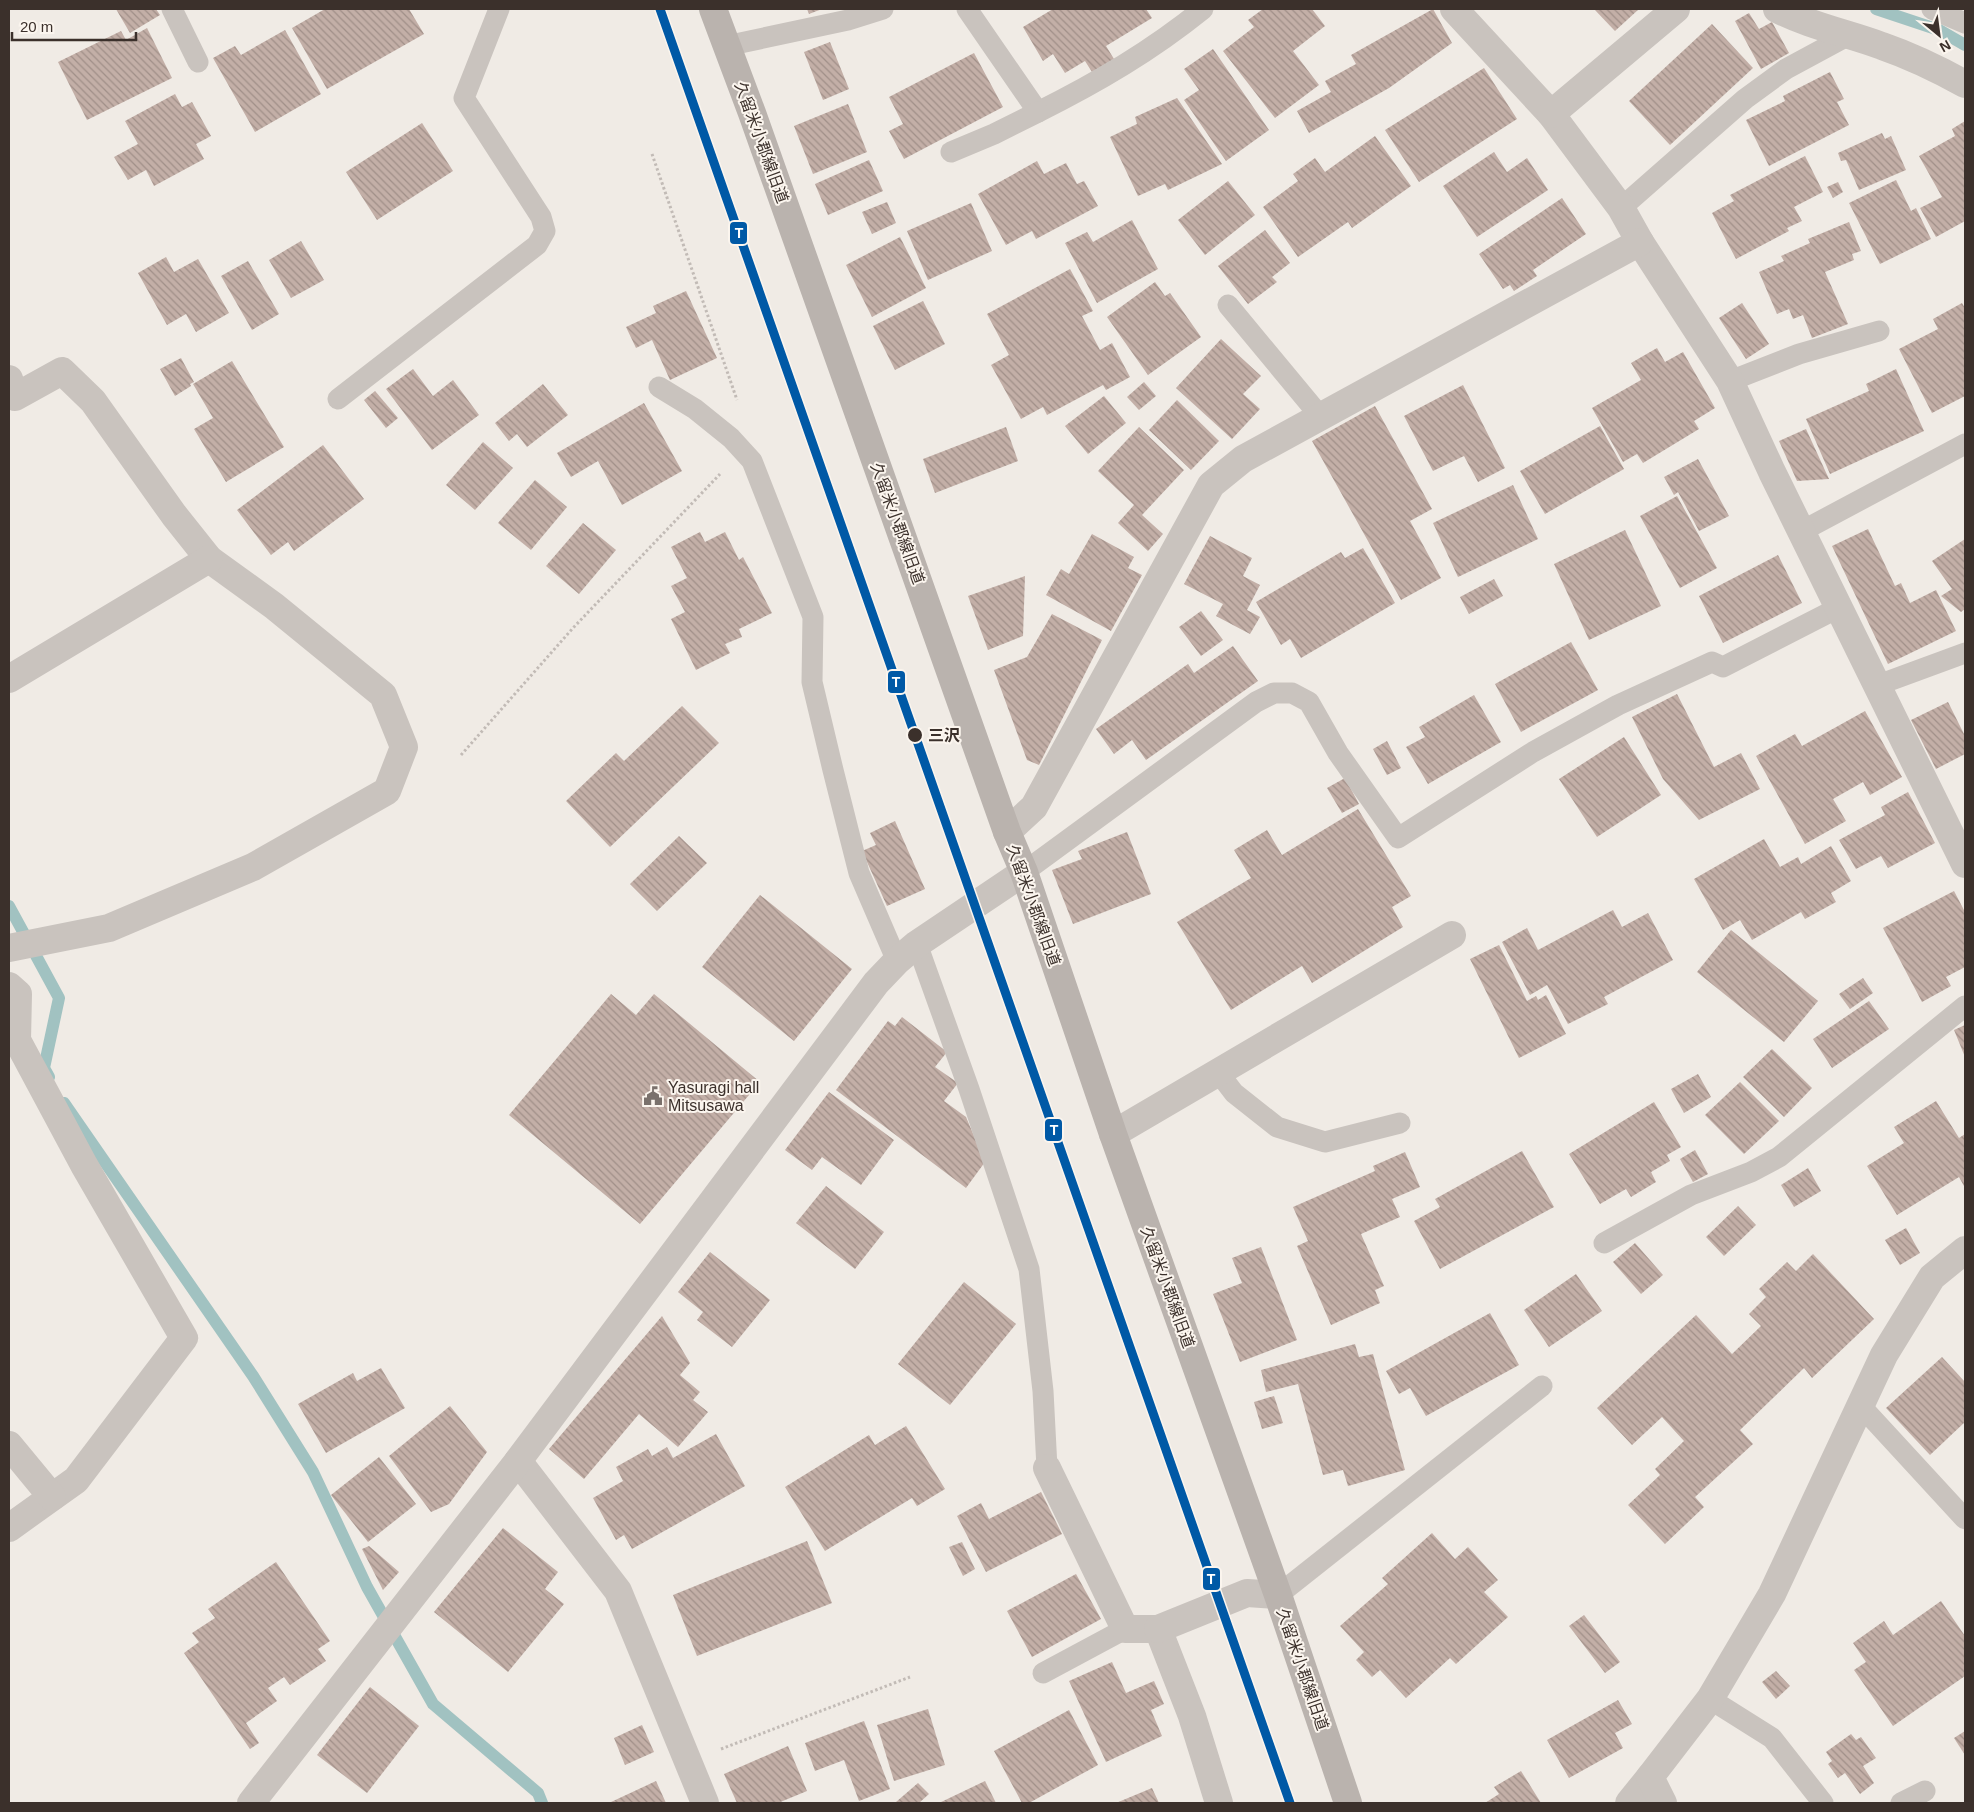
<svg xmlns="http://www.w3.org/2000/svg" width="1974" height="1812" font-family="Helvetica,'Noto Sans JP',sans-serif">
<style>
.lines{fill:none;stroke-linecap:round;stroke-linejoin:round}
.stream{stroke:#a1c2c1;stroke-width:12}
.building{fill:url(#building-back-hatch)}
.path{stroke:#c2bbb6;stroke-width:3;stroke-dasharray:2.5 2.5;stroke-linecap:butt}
.lane{stroke:#c9c3be;stroke-width:21}
.street{stroke:#c9c3be;stroke-width:28}
.secondary{stroke:#bab3ae;stroke-width:28}
.rail-1-casing{stroke:#fbf5ee;stroke-width:12}
.rail-1{stroke:#0059a6;stroke-width:9}
.stop-dot{fill:#3b302b;stroke:#fbf5ee;stroke-width:2}
.labels{text-anchor:middle;stroke-width:4;stroke-linejoin:round;paint-order:stroke}
.street-label{font-size:16px;fill:#3b302b;stroke:#fbf5ee}
.stop-label{font-size:16px;font-weight:bold;fill:#3b302b;stroke:#fbf5ee;text-anchor:start}
.poi-label{font-size:16px;fill:#3b302b;stroke:#fbf5ee;text-anchor:start}
.line-badge{stroke:#fbf5ee;stroke-width:2}
.badge-label{font-size:14px;text-anchor:middle;font-weight:bold;fill:#fff}
</style>
<defs>
<pattern id="building-back-hatch" width="6" height="6" patternUnits="userSpaceOnUse" patternTransform="scale(1.25)"><rect width="6" height="6" fill="#c3afa7"/><path d="M-1 5l2 2M0 0l6 6M5-1l2 2" fill="none" stroke="#a08f88"/></pattern>
</defs>
<rect width="100%" height="100%" fill="#f0ebe5"/>
<g class="lines">
<g class="stream">
<polyline points="1876,9 1939,30 1965,45"/>
<polyline points="9,906 59,998 44,1068 49,1077"/>
<polyline points="64,1103 253,1376 313,1472 367,1587 433,1704 538,1793 542,1803"/>
</g>
</g>
<g class="building">
<polygon points="116,9 156,9 160,15 130,33"/>
<polygon points="325,9 409,9 424,34 327,89 292,28"/>
<polygon points="807,9 822,9 809,14"/>
<polygon points="1053,9 1146,9 1152,18 1106,46 1114,59 1092,72 1085,61 1065,73 1053,54 1043,61 1023,27"/>
<polygon points="1263,9 1312,9 1325,26 1293,51 1319,85 1275,118 1223,51 1254,27 1248,20"/>
<polygon points="1433,9 1452,43 1389,88 1309,133 1297,111 1331,92 1325,81 1356,64 1351,55"/>
<polygon points="1594,9 1639,9 1615,31"/>
<polygon points="1749,13 1759,29 1772,22 1789,53 1761,69 1735,21"/>
<polygon points="1712,24 1753,68 1670,145 1629,101"/>
<polygon points="147,28 172,78 87,120 58,62 121,31 126,40"/>
<polygon points="285,30 321,94 255,132 213,58 235,46 241,55"/>
<polygon points="830,42 849,89 823,100 804,52"/>
<polygon points="1213,49 1269,130 1226,161 1184,100 1199,90 1184,69"/>
<polygon points="974,53 1003,107 904,159 889,131 903,124 889,97"/>
<polygon points="1484,68 1517,119 1419,182 1385,130"/>
<polygon points="1830,72 1844,99 1837,102 1849,125 1769,166 1746,120 1785,101 1783,96"/>
<polygon points="175,94 182,107 192,102 211,136 196,144 204,159 154,186 146,170 128,180 114,157 138,144 125,121"/>
<polygon points="1177,98 1222,164 1168,190 1165,184 1138,196 1110,137 1137,124 1135,117"/>
<polygon points="848,104 867,152 813,174 794,126"/>
<polygon points="1965,121 1965,221 1936,237 1920,208 1942,197 1919,156 1955,136 1952,129"/>
<polygon points="422,123 453,171 377,220 346,172"/>
<polygon points="1882,133 1885,139 1891,136 1906,170 1859,190 1846,160 1841,161 1838,153"/>
<polygon points="1375,136 1411,186 1352,228 1348,222 1298,257 1263,207 1298,181 1293,174 1315,158 1325,172"/>
<polygon points="1494,152 1507,172 1527,158 1548,190 1477,237 1443,186"/>
<polygon points="1805,156 1823,192 1794,207 1802,221 1787,228 1789,231 1736,259 1712,213 1734,201 1730,195"/>
<polygon points="869,160 883,191 828,215 815,184"/>
<polygon points="1037,161 1044,174 1066,163 1077,184 1084,181 1098,206 1036,239 1032,231 1006,245 978,194"/>
<polygon points="1896,180 1911,211 1916,208 1931,239 1880,264 1849,203"/>
<polygon points="1228,181 1255,215 1205,255 1178,220"/>
<polygon points="1838,182 1843,192 1833,198 1827,187"/>
<polygon points="1562,198 1586,234 1533,270 1537,276 1514,291 1510,285 1503,289 1479,254"/>
<polygon points="887,202 896,223 872,234 862,212"/>
<polygon points="971,203 992,251 928,280 907,231"/>
<polygon points="1132,220 1158,269 1097,303 1065,243 1087,232 1093,242"/>
<polygon points="1849,222 1861,251 1852,254 1854,260 1825,272 1848,324 1812,338 1803,315 1793,319 1789,309 1777,314 1759,272 1784,261 1781,256 1810,243 1808,239"/>
<polygon points="1265,230 1290,263 1272,277 1277,282 1248,304 1218,266"/>
<polygon points="900,237 926,288 872,317 846,265"/>
<polygon points="301,241 324,280 291,298 269,260"/>
<polygon points="166,257 174,272 198,259 229,313 196,332 186,314 167,325 138,273"/>
<polygon points="248,261 279,314 252,330 221,276"/>
<polygon points="1070,269 1093,311 1082,316 1100,350 1112,343 1130,377 1106,390 1103,385 1047,415 1043,407 1021,419 991,365 1009,355 987,314"/>
<polygon points="1155,282 1165,296 1170,293 1201,337 1148,375 1107,317"/>
<polygon points="686,291 717,358 670,380 652,340 636,348 626,327 656,313 653,306"/>
<polygon points="923,301 945,344 895,370 873,326"/>
<polygon points="1742,303 1769,344 1746,359 1719,318"/>
<polygon points="1962,303 1965,308 1965,396 1932,413 1899,349 1938,329 1933,319"/>
<polygon points="1221,339 1261,376 1243,394 1260,409 1232,439 1176,388"/>
<polygon points="1657,348 1665,362 1683,352 1715,408 1694,421 1699,429 1643,463 1637,454 1623,462 1592,408 1641,380 1631,363"/>
<polygon points="181,358 194,382 190,384 191,386 175,396 160,369"/>
<polygon points="232,361 284,447 226,482 194,429 213,418 193,384"/>
<polygon points="413,369 433,396 453,380 479,415 432,450 386,389"/>
<polygon points="1896,369 1924,431 1830,474 1806,419 1869,391 1866,384"/>
<polygon points="1144,382 1156,396 1139,410 1127,397"/>
<polygon points="543,384 568,415 527,447 517,434 509,441 495,423"/>
<polygon points="1463,385 1505,468 1478,482 1464,456 1433,471 1404,416"/>
<polygon points="375,391 398,418 386,428 364,400"/>
<polygon points="1104,396 1126,423 1088,454 1065,426"/>
<polygon points="1177,400 1219,441 1191,470 1149,430"/>
<polygon points="644,403 682,471 622,505 598,461 571,477 557,453"/>
<polygon points="1375,406 1432,509 1410,521 1441,578 1401,600 1312,441"/>
<polygon points="1600,426 1624,469 1545,514 1520,471"/>
<polygon points="1006,427 1018,461 935,493 923,459"/>
<polygon points="1139,427 1184,470 1142,515 1163,534 1148,551 1118,523 1134,505 1098,471"/>
<polygon points="1806,429 1829,479 1797,481 1779,441"/>
<polygon points="483,442 513,468 475,510 446,485"/>
<polygon points="323,445 364,499 294,551 288,542 271,555 237,510"/>
<polygon points="1698,459 1729,516 1699,531 1678,492 1674,495 1664,477"/>
<polygon points="535,480 567,507 531,550 498,523"/>
<polygon points="1513,485 1538,539 1458,577 1433,523"/>
<polygon points="1677,496 1717,568 1680,588 1640,516"/>
<polygon points="583,523 616,550 579,594 546,566"/>
<polygon points="1868,529 1895,586 1901,583 1910,603 1936,590 1956,631 1888,664 1832,546"/>
<polygon points="1625,530 1661,606 1589,640 1554,564"/>
<polygon points="700,532 705,542 725,532 739,560 743,557 772,613 739,629 742,637 725,644 730,653 696,670 671,619 685,612 671,586 687,578 671,547"/>
<polygon points="1092,534 1134,557 1128,568 1142,575 1111,631 1046,595 1061,569 1069,574"/>
<polygon points="1210,536 1252,558 1243,576 1260,585 1247,610 1260,617 1250,634 1216,616 1223,604 1184,584"/>
<polygon points="1965,539 1965,609 1961,612 1941,596 1952,589 1932,561"/>
<polygon points="1363,548 1395,603 1301,658 1290,639 1281,645 1256,602 1341,552 1345,558"/>
<polygon points="1778,555 1802,603 1723,643 1699,596"/>
<polygon points="1025,576 1023,636 988,650 968,596"/>
<polygon points="1494,579 1503,596 1469,614 1460,597"/>
<polygon points="1201,611 1223,640 1201,656 1179,627"/>
<polygon points="1052,614 1102,640 1039,765 1027,760 994,670 1027,657"/>
<polygon points="1571,642 1598,690 1521,732 1495,684"/>
<polygon points="1233,646 1258,681 1146,760 1132,740 1114,754 1096,729 1188,664 1194,673"/>
<polygon points="1677,694 1714,767 1741,753 1760,789 1699,820 1663,779 1632,717"/>
<polygon points="1474,695 1501,742 1428,784 1406,747 1425,737 1419,727"/>
<polygon points="1948,702 1965,736 1965,754 1936,769 1911,720"/>
<polygon points="682,706 719,743 610,847 566,801 616,753 624,761"/>
<polygon points="1865,711 1902,777 1870,795 1863,782 1833,799 1846,821 1805,844 1756,756 1795,734 1802,746"/>
<polygon points="1624,737 1661,795 1597,837 1559,779"/>
<polygon points="1387,741 1401,768 1387,775 1373,749"/>
<polygon points="1345,778 1359,804 1342,813 1327,788"/>
<polygon points="1908,792 1935,843 1888,868 1881,856 1856,869 1839,840 1885,815 1881,807"/>
<polygon points="1358,809 1411,896 1392,907 1403,927 1312,983 1302,966 1231,1010 1177,922 1251,878 1234,850 1267,830 1282,855"/>
<polygon points="895,821 925,889 887,906 862,851 876,845 870,833"/>
<polygon points="1127,832 1151,894 1073,924 1052,870 1082,859 1078,851"/>
<polygon points="679,836 707,863 657,911 630,884"/>
<polygon points="1764,839 1780,867 1798,857 1801,864 1831,846 1851,881 1831,893 1836,902 1805,919 1801,912 1752,940 1740,920 1723,930 1694,879"/>
<polygon points="1954,891 1965,912 1965,967 1946,977 1951,986 1922,1002 1883,928"/>
<polygon points="760,895 852,969 794,1041 702,967"/>
<polygon points="1613,910 1622,927 1648,913 1673,960 1604,997 1608,1004 1568,1024 1547,985 1530,995 1502,942 1527,928 1538,950"/>
<polygon points="1731,930 1818,1001 1784,1042 1697,972"/>
<polygon points="1499,945 1527,1001 1536,996 1538,1000 1546,995 1566,1034 1519,1058 1470,959"/>
<polygon points="1863,978 1873,993 1850,1009 1839,994"/>
<polygon points="611,994 636,1015 654,994 760,1082 640,1224 509,1115"/>
<polygon points="1869,1001 1889,1029 1832,1068 1813,1039"/>
<polygon points="902,1017 947,1052 935,1067 958,1083 944,1101 966,1117 985,1162 966,1188 836,1090 888,1021 895,1026"/>
<polygon points="1965,1025 1965,1057 1954,1030"/>
<polygon points="1772,1049 1812,1088 1784,1117 1743,1077"/>
<polygon points="1698,1074 1711,1097 1684,1113 1671,1089"/>
<polygon points="1740,1082 1779,1121 1744,1154 1705,1115"/>
<polygon points="829,1092 894,1140 861,1185 822,1157 812,1170 785,1150"/>
<polygon points="1936,1101 1959,1138 1965,1134 1965,1188 1959,1177 1897,1215 1867,1166 1904,1143 1894,1127"/>
<polygon points="1654,1102 1681,1147 1667,1155 1670,1161 1651,1172 1656,1182 1631,1197 1626,1189 1600,1204 1569,1154"/>
<polygon points="1695,1150 1708,1174 1693,1182 1680,1159"/>
<polygon points="1522,1151 1554,1207 1440,1269 1414,1221 1440,1207 1435,1199"/>
<polygon points="1405,1152 1420,1187 1392,1199 1400,1217 1361,1234 1384,1286 1375,1290 1380,1303 1331,1325 1297,1246 1308,1241 1293,1207 1375,1171 1373,1166"/>
<polygon points="1808,1168 1821,1191 1794,1207 1781,1185"/>
<polygon points="826,1186 884,1232 855,1269 796,1223"/>
<polygon points="1738,1206 1756,1225 1724,1256 1706,1237"/>
<polygon points="1906,1228 1920,1253 1900,1265 1885,1240"/>
<polygon points="1635,1243 1663,1275 1641,1294 1613,1262"/>
<polygon points="1261,1247 1297,1340 1240,1362 1213,1294 1242,1283 1232,1258"/>
<polygon points="710,1252 770,1300 732,1347 697,1320 703,1312 678,1292"/>
<polygon points="1813,1254 1874,1319 1812,1378 1804,1368 1740,1430 1753,1444 1695,1497 1704,1507 1665,1544 1628,1505 1660,1475 1655,1469 1684,1441 1662,1417 1632,1445 1597,1408 1696,1315 1732,1354 1761,1326 1749,1314 1766,1297 1759,1289 1787,1262 1796,1271"/>
<polygon points="1576,1274 1602,1311 1549,1347 1524,1310"/>
<polygon points="964,1282 1016,1324 950,1405 898,1364"/>
<polygon points="1490,1313 1519,1365 1426,1416 1410,1388 1399,1394 1386,1371"/>
<polygon points="662,1316 690,1363 680,1375 700,1392 693,1400 708,1412 678,1447 639,1414 584,1479 549,1449"/>
<polygon points="1355,1344 1359,1357 1373,1354 1405,1470 1348,1486 1343,1470 1323,1475 1298,1384 1266,1392 1261,1370"/>
<polygon points="1942,1357 1965,1382 1965,1422 1930,1455 1886,1408"/>
<polygon points="381,1368 405,1408 326,1453 298,1404 353,1373 357,1381"/>
<polygon points="1274,1396 1283,1423 1262,1429 1254,1402"/>
<polygon points="450,1406 487,1452 449,1504 431,1512 389,1456"/>
<polygon points="906,1426 945,1489 917,1506 912,1498 825,1551 785,1487 869,1435 875,1445"/>
<polygon points="716,1434 745,1486 632,1549 624,1535 616,1540 593,1498 623,1481 616,1467 648,1449 652,1456 667,1447 673,1458"/>
<polygon points="379,1457 416,1504 368,1542 331,1495"/>
<polygon points="1041,1492 1062,1534 986,1572 957,1516 981,1503 989,1519"/>
<polygon points="503,1528 558,1572 545,1589 564,1604 508,1672 434,1612"/>
<polygon points="1432,1533 1455,1559 1468,1547 1498,1580 1484,1592 1508,1617 1456,1664 1450,1658 1406,1698 1380,1670 1372,1677 1356,1660 1364,1652 1340,1626 1388,1584 1382,1578"/>
<polygon points="807,1541 832,1603 697,1656 673,1595"/>
<polygon points="962,1542 975,1569 963,1576 949,1547"/>
<polygon points="369,1546 399,1572 383,1590 362,1549"/>
<polygon points="276,1562 330,1641 318,1649 326,1661 290,1685 284,1677 268,1688 277,1701 246,1723 259,1743 250,1749 184,1653 199,1642 192,1633 215,1618 208,1609"/>
<polygon points="1076,1574 1101,1619 1032,1657 1007,1611"/>
<polygon points="1941,1601 1965,1636 1965,1676 1893,1726 1854,1670 1866,1662 1853,1643 1884,1621 1893,1635"/>
<polygon points="1584,1615 1620,1662 1605,1673 1569,1626"/>
<polygon points="1112,1662 1126,1693 1154,1681 1164,1704 1151,1710 1162,1736 1106,1762 1069,1681"/>
<polygon points="1776,1671 1790,1686 1776,1699 1762,1682"/>
<polygon points="370,1687 419,1726 367,1793 317,1755"/>
<polygon points="1618,1700 1632,1724 1615,1733 1623,1748 1569,1778 1547,1740"/>
<polygon points="928,1709 945,1765 894,1781 877,1725"/>
<polygon points="1069,1710 1098,1765 1029,1803 1022,1803 994,1751"/>
<polygon points="864,1721 890,1789 859,1801 844,1760 815,1771 805,1743"/>
<polygon points="642,1725 654,1752 625,1765 614,1738"/>
<polygon points="1965,1731 1965,1755 1954,1738"/>
<polygon points="1851,1734 1856,1740 1861,1737 1876,1758 1863,1766 1874,1783 1860,1794 1845,1773 1838,1778 1828,1764 1832,1761 1826,1752"/>
<polygon points="788,1746 807,1791 778,1803 737,1803 724,1774"/>
<polygon points="1521,1771 1541,1803 1485,1803 1499,1794 1494,1787"/>
<polygon points="656,1781 666,1803 612,1803 611,1802"/>
<polygon points="985,1781 996,1803 939,1803"/>
<polygon points="918,1783 929,1794 919,1803 897,1803 896,1802"/>
<polygon points="1152,1788 1159,1803 1116,1803"/>
</g>
<g class="lines">
<g class="path">
<polyline points="652,154 737,400"/>
<polyline points="461,755 573,628 720,474"/>
<polyline points="721,1749 910,1677"/>
</g>
<g class="lane">
<polyline points="172,9 198,62"/>
<path d="M967,9L1038,112C1098,82 1151,51 1203,9"/>
<polyline points="1932,9 1965,23"/>
<polyline points="726,46 848,20 883,9"/>
<polyline points="951,152 994,134 1038,112"/>
<polyline points="1621,208 1745,99 1786,69 1849,35"/>
<polyline points="1228,305 1320,416"/>
<polyline points="1730,381 1799,354 1879,331"/>
<polyline points="659,387 695,409 731,438 752,461 813,617 812,682 833,770 859,873 897,961"/>
<polyline points="338,399 537,245 545,231 541,217 464,98 499,9"/>
<polyline points="1802,531 1965,444"/>
<polyline points="1878,685 1965,653"/>
<polyline points="1024,872 1256,702 1274,693 1292,693 1309,702 1338,753 1398,838 1533,752 1618,705 1712,662 1723,667 1840,607"/>
<polyline points="917,944 969,1089 1029,1269 1043,1391 1047,1468"/>
<polyline points="1218,1072 1234,1093 1277,1127 1325,1142 1400,1123"/>
<polyline points="1604,1243 1691,1195 1751,1172 1779,1157 1965,1006"/>
<polyline points="1860,1405 1965,1519"/>
<polyline points="1278,1595 1542,1386"/>
<polyline points="1043,1673 1125,1629"/>
<polyline points="1710,1699 1772,1738 1823,1803"/>
<polyline points="1901,1803 1925,1791"/>
</g>
<g class="street">
<polyline points="1454,9 1551,114 1621,208 1640,242 1730,381 1772,472 1965,864"/>
<path d="M1777,9C1810,26 1847,33 1882,46C1911,56 1938,69 1965,84"/>
<polyline points="1551,114 1676,9"/>
<polyline points="9,379 15,397 62,371 93,401 174,515 209,559 274,606 383,695 404,747 387,791 253,867 109,928 9,948"/>
<polyline points="9,679 209,559"/>
<polyline points="1007,832 1034,807 1211,485 1243,459 1640,242"/>
<polyline points="9,986 18,994 17,1040 84,1165 184,1338 76,1480 9,1528"/>
<polyline points="1113,1134 1452,935"/>
<polyline points="9,1445 52,1497"/>
<polyline points="518,1461 618,1591 705,1803"/>
<polyline points="1047,1468 1125,1629 1158,1629 1192,1716 1219,1803"/>
<polyline points="1158,1629 1247,1593 1278,1595"/>
<polyline points="251,1803 518,1461 876,983 897,961 917,944 1024,872"/>
<polyline points="1629,1803 1650,1777"/>
<polyline points="1663,1803 1650,1777 1710,1699 1772,1594 1884,1355 1932,1277 1965,1250"/>
</g>
<polyline class="secondary" points="713,9 752,113 1007,832 1024,872 1113,1134 1278,1595 1348,1803"/>
<g class="rail-1-casing">
<polyline id="rail-1" points="660,9 1290,1803"/>
</g>
<use href="#rail-1" class="rail-1"/>
</g>
<defs>
<g id="civic-bare" transform="scale(1.5)"><path d="M-.6-6.5H3V-4.5H.6V-3L4-1V1h2V6H-6V1h2V-1L-.6-3ZM-1.2 2.5V6h2.4V2.5Z" fill="#7a716c" stroke="#fbf5ee" stroke-width="2.5" paint-order="stroke"/></g>
</defs>
<g fill-rule="evenodd">
<use href="#civic-bare" x="653" y="1096"/>
</g>
<circle class="stop-dot" cx="915" cy="735" r="8"/>
<g class="labels">
<g class="street-label">
<text transform="translate(762 142) rotate(70)" y="6">久留米小郡線旧道</text>
<text transform="translate(898 523) rotate(70)" y="6">久留米小郡線旧道</text>
<text transform="translate(1034 905) rotate(70)" y="6">久留米小郡線旧道</text>
<text transform="translate(1168 1287) rotate(70)" y="6">久留米小郡線旧道</text>
<text transform="translate(1303 1669) rotate(71)" y="6">久留米小郡線旧道</text>
</g>
<g class="stop-label">
<text x="928" y="741">三沢</text>
</g>
<g class="poi-label">
<text x="668" y="1093">Yasuragi hall<tspan x="668" dy="18">Mitsusawa</tspan></text>
</g>
</g>
<g class="line-badge">
<rect x="729" y="221" width="19" height="24" rx="5" fill="#0059a6"/>
<rect x="887" y="670" width="19" height="24" rx="5" fill="#0059a6"/>
<rect x="1044" y="1118" width="19" height="24" rx="5" fill="#0059a6"/>
<rect x="1202" y="1567" width="19" height="24" rx="5" fill="#0059a6"/>
</g>
<g class="badge-label">
<text x="739" y="238">T</text>
<text x="896" y="687">T</text>
<text x="1054" y="1135">T</text>
<text x="1211" y="1584">T</text>
</g>
<rect width="1974" height="1812" fill="none" stroke="#3b302b" stroke-width="20"/>
<g transform="translate(1939 35) rotate(151)" stroke="#fbf5ee" stroke-width="4" paint-order="stroke">
<path d="M0-4L9 19L0 12L-9 19Z" fill="#3b302b"/>
<text y="-8" font-size="14" font-weight="bold" text-anchor="middle" fill="#3b302b">N</text>
</g>
<path d="M12 32v8h124v-8" fill="none" stroke="#3b302b" stroke-width="2.5"/>
<text x="20" y="32" font-size="15" fill="#3b302b" stroke="#fbf5ee" stroke-width="4" paint-order="stroke">20 m</text>
</svg>
